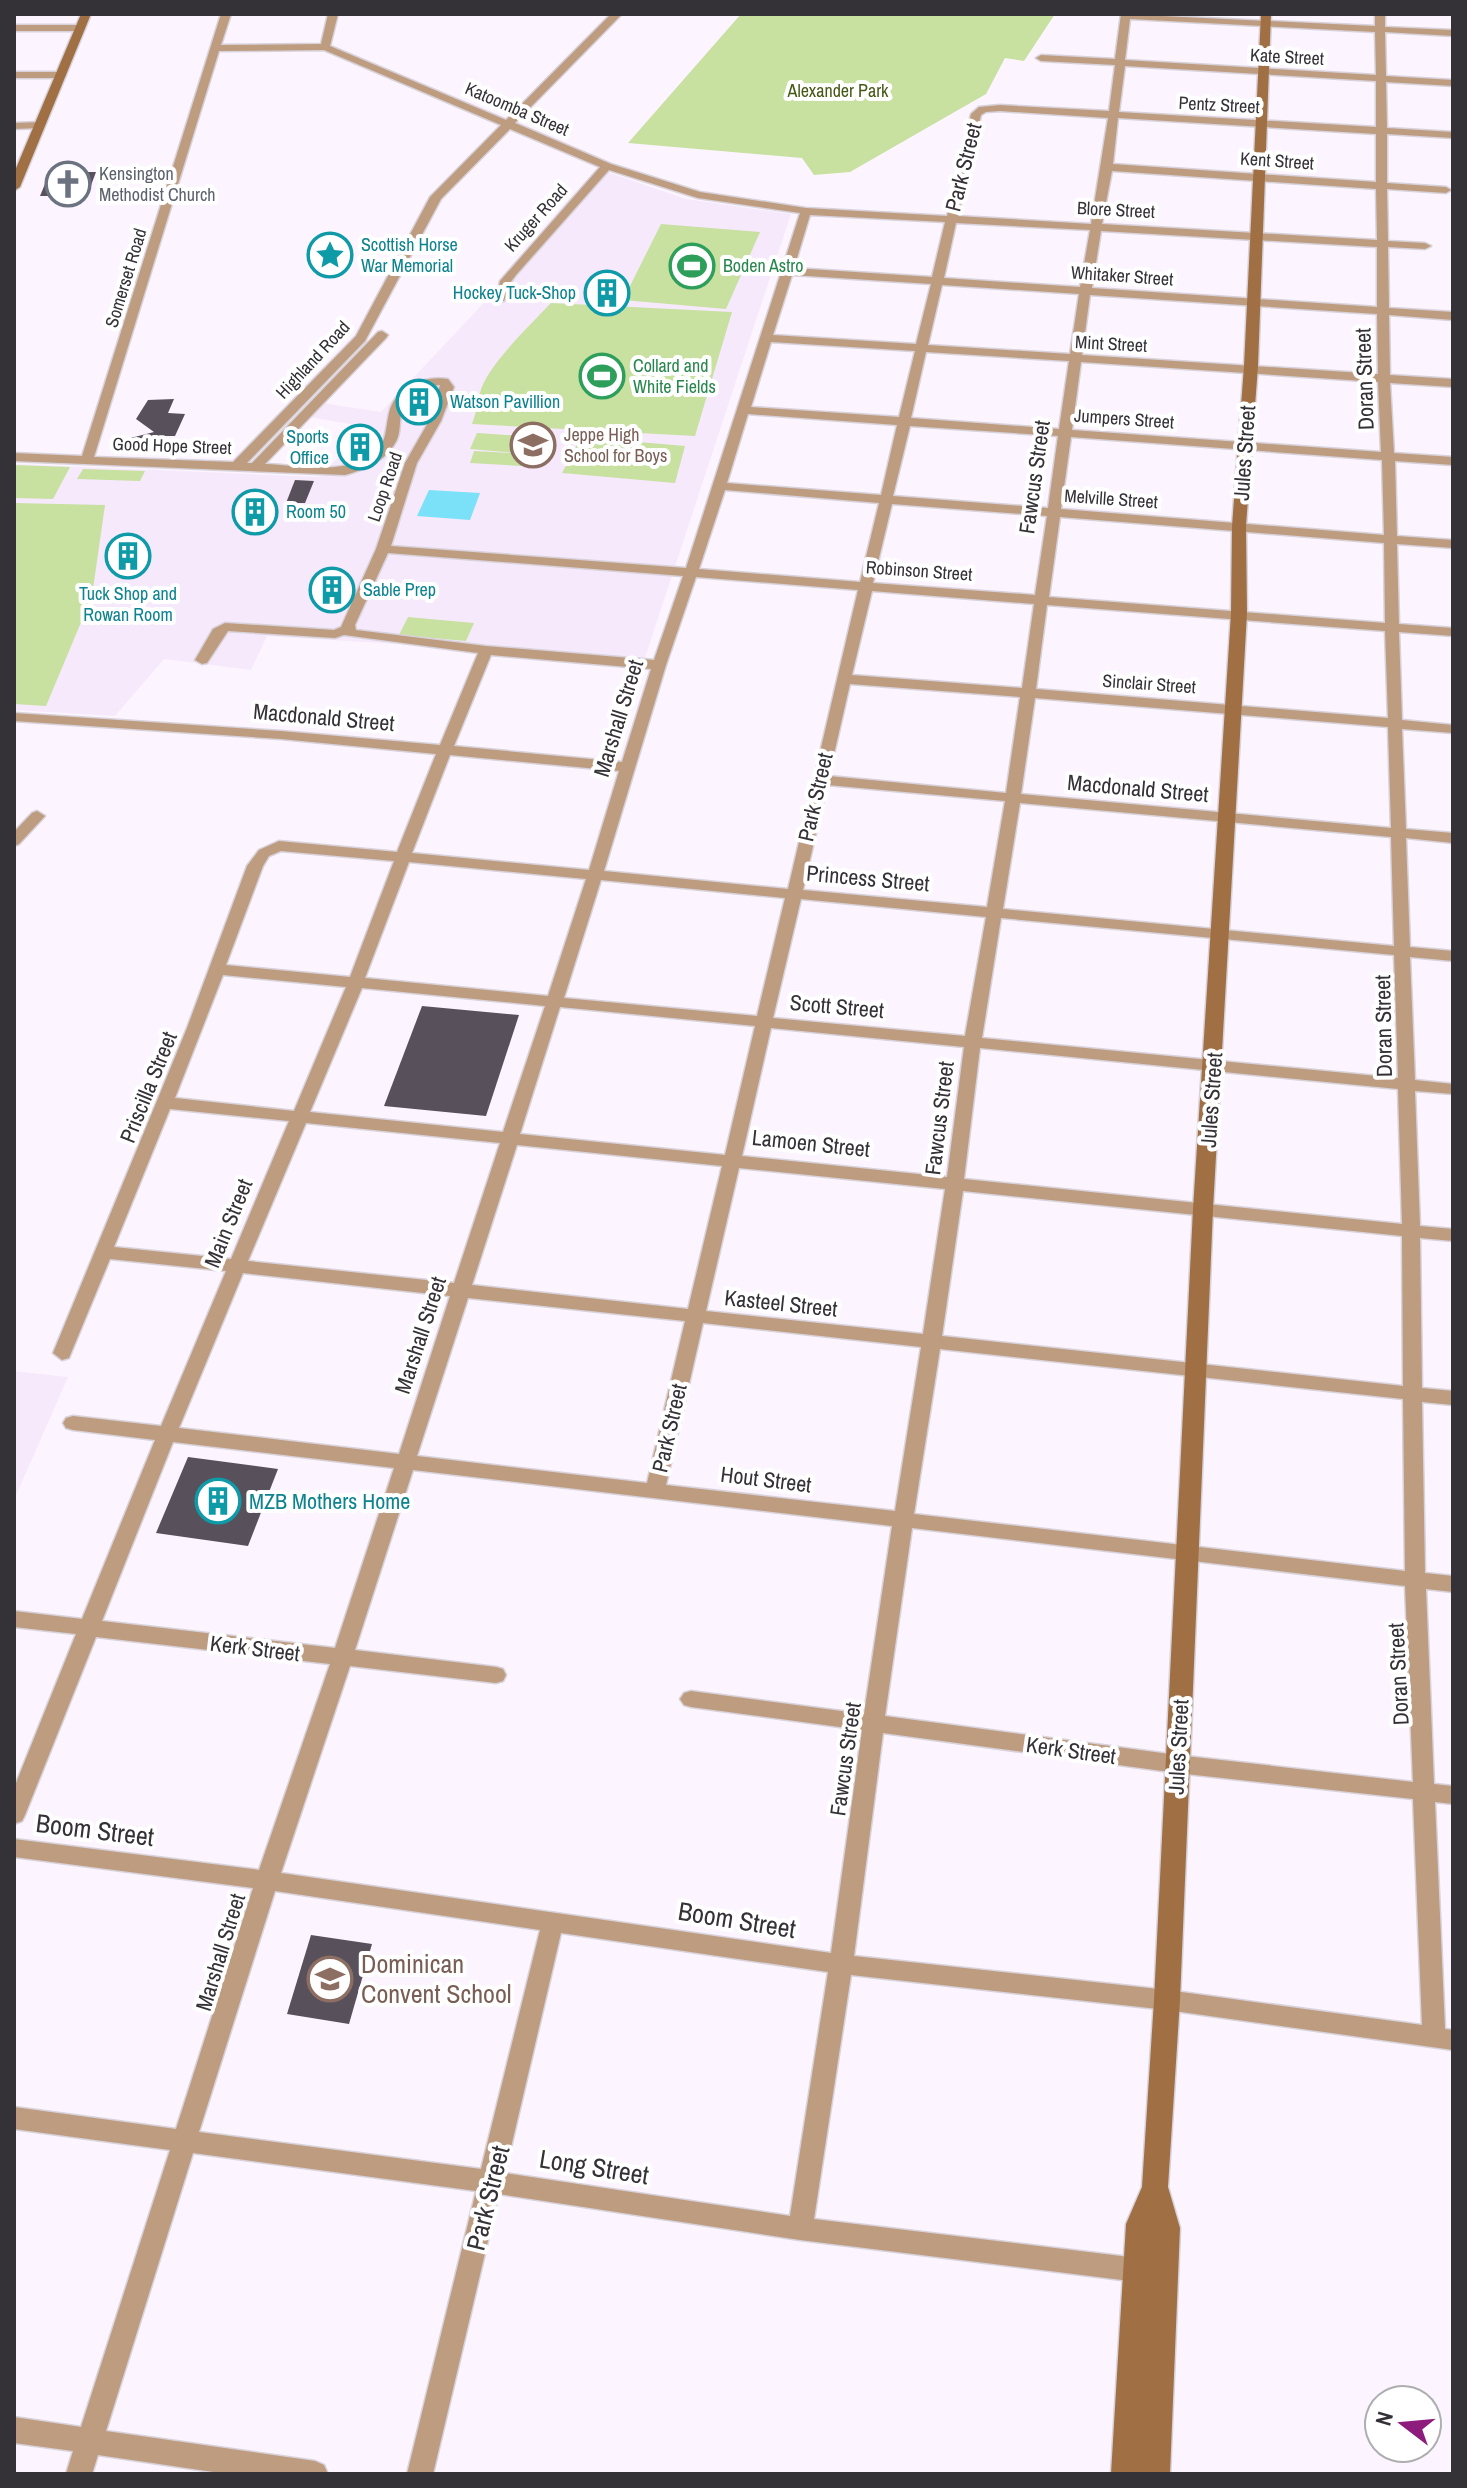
<svg xmlns="http://www.w3.org/2000/svg" width="1467" height="2488" font-family="'Archivo Narrow',sans-serif">
<style>
.built{fill:#f6e9fc}
.green{fill:#c8e0a0}
.water{fill:#7be1f9}
.building{fill:#58505a}
.lines{fill:none;stroke-linecap:round;stroke-linejoin:round}
.minor-casing{stroke:#d8d2db;stroke-width:3}
.tertiary-casing{stroke:#d8d2db;stroke-width:3}
.secondary-casing{stroke:#d8d2db;stroke-width:3}
.minor{fill:#be9c80;fill-rule:evenodd}
.tertiary{fill:#be9c80;fill-rule:evenodd}
.secondary{fill:#a07044;fill-rule:evenodd}
.labels{text-anchor:middle;stroke-width:8;stroke-linejoin:round;paint-order:stroke}
.far-street-label{font-size:18px;fill:#353237;stroke:#fff}
.far-park-label{font-size:18px;fill:#455917;stroke:#fff}
.far-worship-label{font-size:18px;fill:#5b616d;stroke:#fff;text-anchor:start}
.far-culture-label{font-size:18px;fill:#0d838f;stroke:#fff;text-anchor:start}
.far-leisure-label{font-size:18px;fill:#27864d;stroke:#fff;text-anchor:start}
.far-education-label{font-size:18px;fill:#785e54;stroke:#fff;text-anchor:start}
.street-label{font-size:22px;fill:#353237;stroke:#fff}
.culture-label{font-size:22px;fill:#0d838f;stroke:#fff;text-anchor:start}
.near-street-label{font-size:26px;fill:#353237;stroke:#fff}
.near-education-label{font-size:26px;fill:#785e54;stroke:#fff;text-anchor:start}
</style>
<rect width="100%" height="100%" fill="#fcf5ff"/>
<g class="built">
<polygon points="607,172 686,199 791,214 643,664 460,648 267,636 251,670 164,659 115,716 14,710 14,464 319,477 367,427 309,417 323,403 381,412"/>
<polygon points="14,1371 68,1377 14,1500"/>
</g>
<g class="green">
<polygon points="741,14 1055,14 1024,61 1005,58 986,94 850,172 814,175 802,158 628,143"/>
<polygon points="661,224 760,232 726,309 623,300"/>
<path d="M551,303L732,312L695,436L472,424C476,413 478,404 480,393C485,368 532,323 551,303Z"/>
<polygon points="477,433 551,438 540,467 470,463 474,451 526,454 470,449"/>
<polygon points="581,437 685,446 675,483 562,473"/>
<polygon points="14,465 70,467 53,499 14,498"/>
<polygon points="83,469 145,471 140,481 77,479"/>
<polygon points="14,503 105,505 92,596 46,706 14,704"/>
<polygon points="408,617 474,623 466,641 399,635"/>
</g>
<polygon class="water" points="429,490 480,493 470,520 417,516"/>
<g class="building">
<polygon points="50,172 96,172 87,196 40,196"/>
<polygon points="174,399 168,413 185,414 175,436 164,436 157,448 148,450 147,447 115,446 115,442 154,432 136,419 148,400"/>
<polygon points="295,480 314,481 305,503 286,503"/>
<polygon points="326,581 348,583 339,599 316,597"/>
<polygon points="422,1006 519,1015 486,1116 384,1106"/>
<polygon points="188,1457 278,1469 248,1546 156,1533"/>
<polygon points="311,1935 372,1944 349,2024 287,2014"/>
</g>
<g class="lines">
<g class="minor-casing">
<g id="minor">
<path d="M221,14H231L221,45L321,44L328,14H338L330,46L506,120L611,14H622L515,123L611,164L700,192L806,208L947,216L971,114L979,107L1000,105L1109,111L1115,65L1041,61L1036,58L1041,55L1115,59L1121,14L1375,26V14H1385V27L1453,30V36L1385,32L1386,76L1453,80V86L1386,82L1387,128L1453,132V138L1387,134V183L1446,187L1451,190L1446,193L1387,189L1388,241L1425,243L1431,246L1425,249L1388,247L1389,308L1453,312V320L1389,315L1390,375L1453,379V387L1390,383L1394,453L1453,457V465L1395,461L1397,536L1453,540V548L1397,544L1399,624L1453,628V636L1399,632L1402,720L1453,725V733L1402,729L1406,829L1453,833V843L1406,838L1410,947L1453,951V961L1410,957L1415,1080L1453,1084V1094L1415,1091L1420,1226L1453,1229V1241L1420,1238L1422,1388L1453,1391V1405L1422,1402L1425,1573L1453,1576V1592L1426,1589L1434,1784L1453,1786V1804L1435,1802L1445,2029L1453,2030V2050L1167,2010L851,1975L814,2219L1146,2259L1155,2263L1158,2271L1155,2279L1146,2283L800,2240L499,2194L433,2474H407L476,2191L193,2153L106,2431L315,2461L324,2465L328,2474H227L98,2455L92,2474H66L73,2451L14,2443V2417L81,2427L170,2150L14,2129V2107L176,2129L253,1888L14,1857V1839L259,1870L330,1664L96,1637L25,1815L22,1821L14,1824V1788L76,1634L14,1627V1611L82,1619L155,1440L73,1430L66,1428L63,1423L66,1418L73,1416L161,1426L226,1271L110,1259L69,1358L62,1360L53,1353L187,1028L247,866L259,850L279,841L397,852L436,754L281,739L14,721V713L281,731L440,745L478,653L344,635L335,638L228,631L207,663L202,664L195,660L213,629L225,623L334,630L341,627L376,549L405,463L429,421L440,385C424,385 405,396 401,414C399,426 401,435 394,445C383,462 364,470 345,475L14,461V453L82,456ZM1130,19L1375,32L1376,75L1125,60ZM324,50L501,125L430,197L356,336L233,462L94,457L219,51ZM1125,66L1376,81V127L1119,112ZM1000,111L1108,118L1091,224L958,216L981,115L986,112ZM1118,118L1376,134V182L1113,164ZM510,129L600,167L500,281L496,301H504L510,283L516,275L609,170L698,198L800,213L686,568L391,546L417,463L441,421L454,387L448,379C425,375 395,387 389,413C384,436 388,446 364,459C336,474 296,465 265,464L386,338L388,335L382,331L378,332L252,463H247L365,341L441,199ZM1112,171L1376,189L1377,240L1102,224ZM810,215L945,222L932,277L794,268ZM956,223L1090,230L1080,287L944,278ZM1101,231L1377,247V307L1092,288ZM792,275L931,284L916,344L773,335ZM942,285L1079,294L1070,354L928,345ZM1090,295L1377,314L1378,374L1082,355ZM771,342L915,351L899,417L751,407ZM926,352L1069,361L1059,429L911,418ZM1081,362L1378,382L1381,452L1072,430ZM748,414L897,425L881,495L727,483ZM910,426L1058,436L1048,508L893,496ZM1071,437L1382,460L1384,535L1061,509ZM725,490L879,503L860,582L699,569ZM892,504L1047,516L1035,595L873,583ZM1060,517L1384,543L1385,623L1049,597ZM388,553L683,576L654,660L486,646L356,630L355,625ZM696,577L858,590L788,889L604,871L666,665ZM872,591L1034,604L1022,688L852,675ZM1047,605L1385,631L1388,718L1036,689ZM491,655L651,669L622,762L454,746ZM850,684L1020,697L1006,793L829,776ZM1035,698L1388,727L1391,828L1021,794ZM450,755L619,771L589,870L412,853ZM827,785L1005,801L987,907L803,890ZM1020,803L1391,837L1394,946L1003,909ZM281,851L394,861L350,977L226,965L263,866L269,856ZM409,862L586,879L548,996L365,978ZM601,880L785,898L757,1016L564,998ZM801,899L986,917L965,1036L773,1018ZM1001,918L1394,955L1398,1078L982,1038ZM223,975L346,987L294,1111L175,1098ZM362,988L545,1006L503,1132L310,1112ZM560,1007L755,1026L725,1155L520,1134ZM771,1028L964,1047L947,1177L742,1156ZM980,1048L1398,1089L1402,1224L964,1179ZM170,1109L289,1121L231,1259L114,1247ZM306,1123L500,1143L454,1283L248,1261ZM517,1145L722,1166L688,1309L472,1285ZM739,1168L945,1189L923,1334L706,1311ZM963,1191L1402,1236L1403,1386L942,1336ZM243,1273L450,1296L399,1454L179,1428ZM468,1298L685,1321L647,1483L417,1456ZM703,1323L921,1347L895,1511L666,1485ZM940,1349L1403,1399L1405,1571L914,1514ZM173,1442L394,1468L335,1648L102,1621ZM413,1470L892,1526L864,1714L691,1691L684,1693L680,1699L684,1705L691,1707L862,1730L831,1953L281,1873L350,1666L496,1683L503,1681L506,1675L503,1669L496,1667L355,1650ZM912,1528L1405,1586L1413,1782L1177,1755L885,1716ZM883,1733L1177,1773L1413,1799L1422,2025L1167,1990L854,1956ZM275,1891L540,1930L481,2169L199,2132ZM561,1933L828,1972L790,2216L505,2173Z"/>
<polygon points="14,72 61,72 66,75 61,78 14,78"/>
<polygon points="14,123 40,122 45,125 40,128 14,129"/>
<polygon points="37,811 45,816 19,844 14,846 14,832 32,813"/>
</g>
</g>
<g class="tertiary-casing">
<polygon id="tertiary" points="14,25 80,25 85,28 80,31 14,31"/>
</g>
<g class="secondary-casing">
<g id="secondary">
<polygon points="81,14 91,14 20,187 14,191 14,173"/>
<polygon points="1261,14 1271,14 1258,366 1246,526 1247,613 1213,1209 1180,2000 1168,2187 1180,2228 1170,2474 1111,2474 1126,2224 1142,2187 1154,2000 1193,1209 1231,613 1232,526 1244,366"/>
</g>
</g>
<use href="#minor" class="minor"/>
<use href="#tertiary" class="tertiary"/>
<use href="#secondary" class="secondary"/>
</g>
<defs>
<g id="church-ring" transform="scale(2.3)"><circle r="9.5" fill="#fff" stroke="#6b7280" stroke-width="1.5"/><path d="M-1.2-6h2.4v3.5h3.3v2.4h-3.3V6h-2.4V-.1h-3.3v-2.4h3.3Z" fill="#6b7280"/></g>
<g id="sight-ring" transform="scale(2.3)"><circle r="9.5" fill="#fff" stroke="#0f9aa8" stroke-width="1.5"/><path d="M0-6L1.8-2.2L6-1.7L2.9 1.2L3.7 5.4L0 3.3L-3.7 5.4L-2.9 1.2L-6-1.7L-1.8-2.2Z" fill="#0f9aa8"/></g>
<g id="stadium-ring" transform="scale(2.3)"><circle r="9.5" fill="#fff" stroke="#2e9e5b" stroke-width="1.5"/><path d="M0-5a6.5 5 0 1 0 0 10a6.5 5 0 1 0 0-10ZM-3.5-1.8h7v3.6h-7Z" fill="#2e9e5b"/></g>
<g id="building-ring" transform="scale(2.3)"><circle r="9.5" fill="#fff" stroke="#0f9aa8" stroke-width="1.5"/><path d="M-4-6H4V6H1V3H-1V6H-4ZM-2.5-4.3h1.7v1.8h-1.7ZM.8-4.3h1.7v1.8H.8ZM-2.5-1h1.7V.8h-1.7ZM.8-1h1.7V.8H.8Z" fill="#0f9aa8"/></g>
<g id="school-ring" transform="scale(2.3)"><circle r="9.5" fill="#fff" stroke="#8d6e63" stroke-width="1.5"/><path d="M0-5L7-2L0 1L-7-2ZM-4 1L0 2.5L4 1V4Q0 6-4 4Z" fill="#8d6e63"/></g>
</defs>
<g fill-rule="evenodd">
<use href="#church-ring" x="68" y="184"/>
<use href="#sight-ring" x="330" y="255"/>
<use href="#stadium-ring" x="692" y="266"/>
<use href="#building-ring" x="607" y="293"/>
<use href="#stadium-ring" x="602" y="376"/>
<use href="#building-ring" x="419" y="402"/>
<use href="#school-ring" x="533" y="445"/>
<use href="#building-ring" x="360" y="447"/>
<use href="#building-ring" x="255" y="512"/>
<use href="#building-ring" x="128" y="556"/>
<use href="#building-ring" x="332" y="590"/>
<use href="#building-ring" x="218" y="1501"/>
<use href="#school-ring" x="330" y="1979"/>
</g>
<g class="labels">
<g class="far-street-label">
<text transform="translate(1287 57) rotate(3)" y="6">Kate Street</text>
<text transform="translate(1219 105) rotate(3)" y="6">Pentz Street</text>
<text transform="translate(517 109) rotate(23)" y="6">Katoomba Street</text>
<text transform="translate(1277 161) rotate(4)" y="6">Kent Street</text>
<text transform="translate(1116 210) rotate(3)" y="6">Blore Street</text>
<text transform="translate(536 218) rotate(-48)" y="6">Kruger Road</text>
<text transform="translate(1122 276) rotate(4)" y="6">Whitaker Street</text>
<text transform="translate(126 278) rotate(-73)" y="6">Somerset Road</text>
<text transform="translate(1111 344) rotate(3)" y="6">Mint Street</text>
<text transform="translate(313 360) rotate(-47)" y="6">Highland Road</text>
<text transform="translate(1124 419) rotate(4)" y="6">Jumpers Street</text>
<text transform="translate(172 446) rotate(2)" y="6">Good Hope Street</text>
<text transform="translate(385 487) rotate(-71)" y="6">Loop Road</text>
<text transform="translate(1111 499) rotate(4)" y="6">Melville Street</text>
<text transform="translate(919 571) rotate(4)" y="6">Robinson Street</text>
<text transform="translate(1149 684) rotate(4)" y="6">Sinclair Street</text>
</g>
<g class="far-park-label">
<text x="838" y="97">Alexander Park</text>
</g>
<g class="far-worship-label">
<text x="99" y="180">Kensington<tspan x="99" dy="21">Methodist Church</tspan></text>
</g>
<g class="far-culture-label">
<text x="361" y="251">Scottish Horse<tspan x="361" dy="21">War Memorial</tspan></text>
<text x="576" y="299" text-anchor="end">Hockey Tuck-Shop</text>
<text x="450" y="408">Watson Pavillion</text>
<text x="329" y="443" text-anchor="end">Sports<tspan x="329" dy="21">Office</tspan></text>
<text x="286" y="518">Room 50</text>
<text x="363" y="596">Sable Prep</text>
<text x="128" y="600" text-anchor="middle">Tuck Shop and<tspan x="128" dy="21">Rowan Room</tspan></text>
</g>
<g class="far-leisure-label">
<text x="723" y="272">Boden Astro</text>
<text x="633" y="372">Collard and<tspan x="633" dy="21">White Fields</tspan></text>
</g>
<g class="far-education-label">
<text x="564" y="441">Jeppe High<tspan x="564" dy="21">School for Boys</tspan></text>
</g>
<g class="street-label">
<text transform="translate(963 167) rotate(-76)" y="8">Park Street</text>
<text transform="translate(1364 379) rotate(-92)" y="8">Doran Street</text>
<text transform="translate(1244 453) rotate(-86)" y="8">Jules Street</text>
<text transform="translate(1034 477) rotate(-82)" y="8">Fawcus Street</text>
<text transform="translate(324 717) rotate(5)" y="8">Macdonald Street</text>
<text transform="translate(618 718) rotate(-73)" y="8">Marshall Street</text>
<text transform="translate(1138 788) rotate(5)" y="8">Macdonald Street</text>
<text transform="translate(815 797) rotate(-77)" y="8">Park Street</text>
<text transform="translate(868 878) rotate(5)" y="8">Princess Street</text>
<text transform="translate(837 1006) rotate(5)" y="8">Scott Street</text>
<text transform="translate(1383 1026) rotate(-91)" y="8">Doran Street</text>
<text transform="translate(148 1087) rotate(-68)" y="8">Priscilla Street</text>
<text transform="translate(1211 1100) rotate(-86)" y="8">Jules Street</text>
<text transform="translate(939 1118) rotate(-83)" y="8">Fawcus Street</text>
<text transform="translate(811 1143) rotate(6)" y="8">Lamoen Street</text>
<text transform="translate(228 1223) rotate(-68)" y="8">Main Street</text>
<text transform="translate(781 1303) rotate(6)" y="8">Kasteel Street</text>
<text transform="translate(420 1335) rotate(-72)" y="8">Marshall Street</text>
<text transform="translate(669 1428) rotate(-77)" y="8">Park Street</text>
<text transform="translate(766 1479) rotate(7)" y="8">Hout Street</text>
<text transform="translate(255 1648) rotate(7)" y="8">Kerk Street</text>
<text transform="translate(1398 1674) rotate(-93)" y="8">Doran Street</text>
<text transform="translate(1178 1747) rotate(-87)" y="8">Jules Street</text>
<text transform="translate(1071 1750) rotate(8)" y="8">Kerk Street</text>
<text transform="translate(845 1759) rotate(-82)" y="8">Fawcus Street</text>
<text transform="translate(220 1952) rotate(-73)" y="8">Marshall Street</text>
</g>
<g class="culture-label">
<text x="249" y="1509">MZB Mothers Home</text>
</g>
<g class="near-street-label">
<text transform="translate(95 1830) rotate(7)" y="9">Boom Street</text>
<text transform="translate(737 1920) rotate(9)" y="9">Boom Street</text>
<text transform="translate(594 2167) rotate(9)" y="9">Long Street</text>
<text transform="translate(488 2198) rotate(-76)" y="9">Park Street</text>
</g>
<g class="near-education-label">
<text x="361" y="1973">Dominican<tspan x="361" dy="30">Convent School</tspan></text>
</g>
</g>
<rect width="1467" height="2488" fill="none" stroke="#353237" stroke-width="32"/>
<g transform="translate(1403 2424) rotate(286)"><circle r="38" fill="#ffffff" stroke="#aeadaf" stroke-width="2"/>
<path d="M0-6L14 30L0 20L-14 30Z" fill="#8e1c7d"/>
<text y="-12" font-size="22" font-weight="bold" text-anchor="middle" fill="#353237">N</text>
</g>
</svg>
